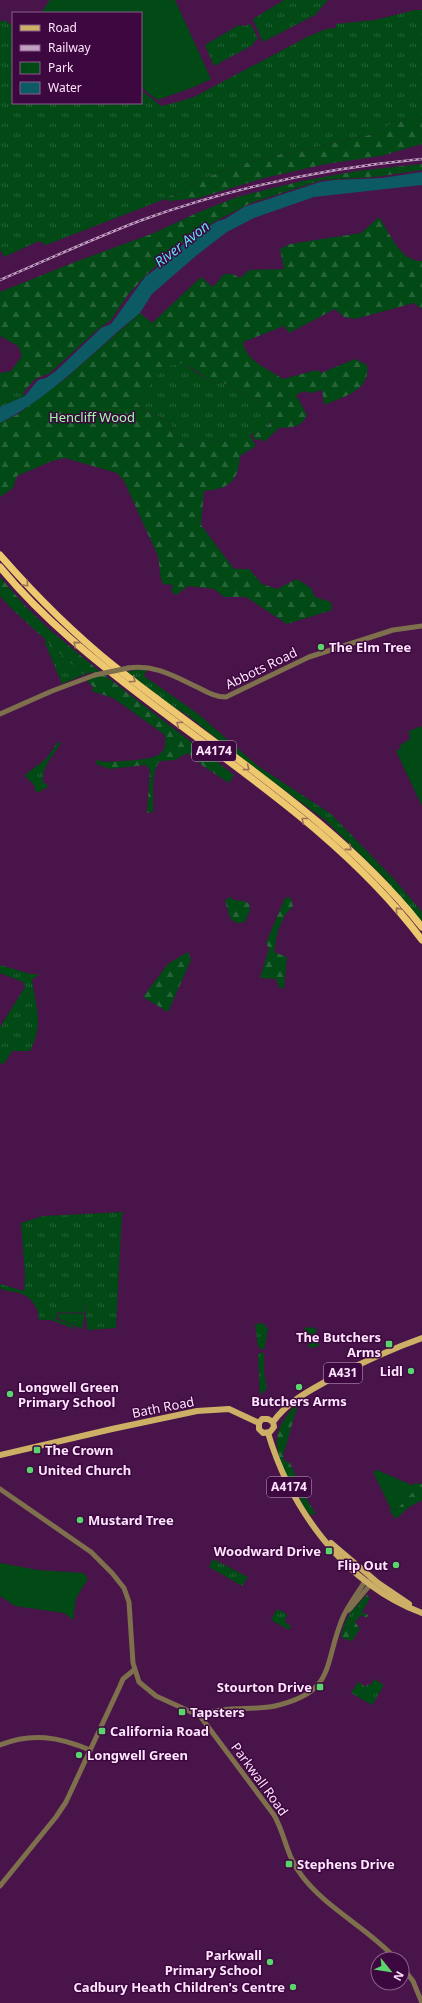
<svg xmlns="http://www.w3.org/2000/svg" width="422" height="2003" font-family="'Noto Sans',sans-serif">
<style>
.grass{fill:url(#grass-tufts)}
.forest{fill:url(#forest-firs)}
.green{fill:#014915}
.water{fill:#0c5a63}
.lines{fill:none;stroke-linecap:round;stroke-linejoin:round}
.minor{stroke:#7e6f4d;stroke-width:5}
.major{stroke:#ceaf66;stroke-width:6}
.highway{stroke:#eec86f;stroke-width:7}
.rail-casing{stroke:#c19fc1;stroke-width:2.5}
.rail{stroke:#3d073f;stroke-width:1;stroke-dasharray:3;stroke-linecap:butt}
.minor-bridge{stroke:#7e6f4d;stroke-width:5}
.oneway{stroke:#9e7159}
.poi-dot{fill:#5ad56e;stroke:#3d073f;stroke-width:1.5}
.labels{text-anchor:middle;stroke-width:3;stroke-linejoin:round;paint-order:stroke}
.shield{fill:#3d073f;stroke:#c4a2c4;stroke-width:1}
.shield-label{font-size:12px;font-weight:bold;fill:#fee4fd}
.park-label{font-size:13px;fill:#9ffeaa;stroke:#3d073f}
.poi-label{font-size:13px;font-weight:bold;fill:#fee4fd;stroke:#3d073f;text-anchor:start}
.street-label{font-size:13px;fill:#fee4fd;stroke:#3d073f}
.water-label{font-size:14px;font-style:italic;fill:#5be0f1;stroke:#3d073f}
</style>
<defs>
<pattern id="grass-tufts" width="24" height="20" patternUnits="userSpaceOnUse"><rect width="24" height="20" fill="#014915"/><path d="M3 7l-1-3M5 7V3M7 7l1-3M15 17l-1-3M17 17v-4M19 17l1-3" fill="none" stroke="#276338"/></pattern>
<pattern id="forest-firs" width="22" height="20" patternUnits="userSpaceOnUse"><rect width="22" height="20" fill="#014915"/><path d="M5 1l3.5 6h-7zM16 11l3.5 6h-7z" fill="#276338"/></pattern>
</defs>
<rect width="100%" height="100%" fill="#481449"/>
<g class="grass">
<polygon points="284,0 328,0 315,15 263,42 253,19"/>
<path d="M415,10H422V118C408,119 388,121 379,133L252,161L205,178L165,199L46,245L39,241L4,257L0,249V21H6L13,26V103H141V90L161,106L178,102L194,97L307,37L326,29L336,28V24L375,20Z"/>
<polygon points="251,24 258,39 254,42 253,45 214,66 205,45 239,25 244,26"/>
<path d="M182,363L208,380L227,384L262,404L274,418L262,431L226,442L200,441L191,446L179,442C169,407 152,422 136,402L165,366Z"/>
<polygon points="10,389 23,393 25,396 0,407 0,394"/>
<polygon points="46,640 80,671 83,675 62,684 45,643"/>
<polygon points="140,669 141,672 141,669 147,669 144,676 197,713 258,766 331,814 393,878 422,912 422,922 385,879 325,820 251,766 187,715 162,700 126,672"/>
<path d="M58,742L61,743C54,754 41,768 43,782L49,786L39,792H36L34,785L25,776L26,774L46,759Z"/>
<path d="M0,965L31,974H39L32,980C36,1008 44,1024 30,1051H12L4,1064L0,1063V1027L25,987L23,982L0,973Z"/>
<path d="M124,1212L122,1215L121,1229L116,1328L87,1330L85,1296V1313L58,1312L55,1319L70,1324L77,1330L51,1320H39C39,1308 31,1296 19,1293C13,1291 5,1292 0,1288V1284L24,1291L25,1275L21,1223L43,1216Z"/>
<polygon points="263,1323 268,1329 264,1350 258,1347 255,1324"/>
<polygon points="261,1352 264,1354 264,1372 267,1389 260,1395 258,1355"/>
<polygon points="213,1559 248,1577 242,1586 209,1567"/>
<path d="M366,1595C361,1609 347,1623 342,1638L341,1634L345,1622L350,1613Z"/>
<polygon points="277,1609 287,1614 285,1622 291,1626 289,1630 271,1620"/>
<polygon points="374,1679 384,1685 372,1705 351,1693 358,1682 366,1687 368,1684 371,1685"/>
</g>
<g class="forest">
<path d="M422,118V144L381,156L326,164L264,178L199,198L169,201L165,199L205,178L252,161L379,133C388,121 407,119 422,118Z"/>
<polygon points="422,164 422,170 375,177 322,180 251,203 214,222 188,238 148,273 127,296 111,320 97,330 50,373 35,379 23,393 10,389 0,394 0,373 11,371 22,356 18,346 0,336 0,292 75,262 154,233 199,212 237,197 302,181 357,171"/>
<path d="M379,217C390,233 400,262 422,261V309L414,303L355,319L344,317L335,309L289,333L284,326L243,342C246,361 268,369 283,379L317,370L321,373L355,359L367,365C371,391 343,397 324,405L322,390L310,393L304,391L296,395L307,415C300,429 292,427 279,428L264,442L261,439L255,440L252,434L262,431L274,419L262,404L227,384L208,380L198,372L182,363L165,367L136,402C151,422 169,407 179,442L191,446L200,441L226,442L249,434L256,446L240,456C238,482 229,489 204,491L201,525L234,569H249L262,584L277,589L297,579L311,588L315,597L331,602L332,610L287,624L246,597H224L214,589L188,586L176,595L171,591L173,585L163,584L161,579L158,556L124,481L117,473L65,458L52,461L17,476L13,488L0,497V423L18,414L64,380L140,313L152,323L201,277L213,287L224,274H233L240,278L249,270L284,269L280,249L290,244L361,233Z"/>
<path d="M0,577L26,607L50,630L98,670L234,775L229,783L203,766L188,753L175,760L160,761C150,772 154,798 153,812L147,813L150,770L146,765L110,769L96,764L97,760L105,762C117,761 153,761 161,753C167,748 165,741 165,735L113,698L92,691L93,686L89,684L87,679L96,676L92,672L84,675L10,607L0,596Z"/>
<polygon points="231,897 233,900 245,901 249,904 250,910 245,922 236,923 230,918 225,900"/>
<polygon points="289,897 291,899 293,906 285,915 278,930 274,952 287,957 284,989 279,987 276,979 260,978 269,949 266,943 285,898"/>
<polygon points="188,952 191,960 168,1012 143,997 168,964"/>
<path d="M305,1397L301,1404H298L283,1456L285,1461L290,1463L304,1495L316,1514L310,1515L301,1503L299,1492H295C288,1479 277,1458 277,1443C276,1426 292,1406 305,1397Z"/>
<polygon points="415,1483 422,1484 422,1500 408,1508 396,1519 389,1510 396,1509"/>
<path d="M367,1595L370,1598L362,1612L368,1615L367,1618L361,1615L355,1622L360,1629L352,1641L342,1638C347,1625 358,1606 367,1595Z"/>
</g>
<g class="green">
<polygon points="50,0 175,0 211,79 194,87 157,100 141,87 141,13 41,13"/>
<polygon points="422,726 422,806 396,751 401,748 400,745 410,739 409,731"/>
<polygon points="60,1297 83,1298 83,1312 58,1311"/>
<polygon points="59,1313 85,1314 82,1329 57,1318"/>
<polygon points="310,1327 317,1329 315,1335 319,1346 309,1348 307,1335 304,1328"/>
<polygon points="377,1470 414,1486 414,1491 396,1510 391,1509 373,1472"/>
<polygon points="0,1563 38,1570 84,1573 88,1579 76,1598 73,1620 64,1613 15,1606 0,1596"/>
</g>
<path class="water" d="M422,172V185L314,197L254,218L227,232L197,255L152,294L140,313L123,327C84,361 47,399 0,423V407L25,396L38,380L46,378L56,371L101,328L111,324L145,277L170,258L189,238L218,221L225,219L244,207L320,182L335,180L382,178Z"/>
<g class="lines">
<g class="minor">
<path d="M128,668C154,664 174,676 197,687C207,692 215,697 226,697L309,657L393,630L422,626"/>
<polyline points="0,714 52,691 95,675"/>
<path d="M0,1489L91,1552L112,1573L124,1588L129,1602L133,1663L139,1682L156,1696L200,1716L274,1815C286,1836 286,1856 302,1876C327,1909 368,1928 396,1959"/>
<polyline points="349,1610 370,1585"/>
<path d="M200,1716C222,1705 251,1711 275,1706C337,1692 323,1664 343,1617C349,1604 358,1593 365,1581L377,1582"/>
<path d="M0,1745C32,1732 59,1737 90,1750"/>
<polyline points="0,1886 56,1817 66,1802 120,1686 123,1679 134,1670"/>
<polyline points="402,1967 413,1981 422,2003"/>
</g>
<g class="major">
<path d="M273,1422L268,1419H262L259,1423V1429L263,1433L270,1432L274,1427L273,1422C289,1400 311,1390 334,1377C363,1362 391,1349 422,1338"/>
<path d="M268,1433C291,1510 345,1584 422,1613"/>
<polyline points="0,1455 112,1429 197,1411 229,1409 259,1423"/>
<polyline points="331,1543 378,1583 409,1604"/>
</g>
<g class="highway">
<path d="M0,555C35,595 73,633 114,666C219,749 339,822 422,927"/>
<path d="M0,567C43,619 94,660 148,701C244,774 349,842 422,940"/>
</g>
<g class="rail-casing">
<path id="rail" d="M0,280C47,260 94,238 142,220C233,187 326,168 422,159"/>
</g>
<use href="#rail" class="rail"/>
<polyline class="minor-bridge" points="95,675 128,668"/>
</g>
<defs><path id="oneway-chevron" d="M-2-3.5L2.5 0L-2 3.5" fill="none" stroke-width="1.6" stroke-linecap="round" stroke-linejoin="round"/></defs>
<g class="oneway">
<use href="#oneway-chevron" transform="translate(26 584) rotate(47)"/>
<use href="#oneway-chevron" transform="translate(76 644) rotate(-140)"/>
<use href="#oneway-chevron" transform="translate(133 680) rotate(37)"/>
<use href="#oneway-chevron" transform="translate(179 724) rotate(-143)"/>
<use href="#oneway-chevron" transform="translate(247 768) rotate(37)"/>
<use href="#oneway-chevron" transform="translate(304 820) rotate(-141)"/>
<use href="#oneway-chevron" transform="translate(349 848) rotate(41)"/>
<use href="#oneway-chevron" transform="translate(398 910) rotate(-131)"/>
</g>
<g class="poi-dot">
<circle cx="321" cy="647" r="4"/>
<rect x="385" y="1340" width="8" height="8" rx="2"/>
<circle cx="411" cy="1371" r="4"/>
<circle cx="299" cy="1387" r="4"/>
<circle cx="10" cy="1394" r="4"/>
<rect x="33" y="1446" width="8" height="8" rx="2"/>
<circle cx="30" cy="1470" r="4"/>
<circle cx="80" cy="1520" r="4"/>
<rect x="325" y="1547" width="8" height="8" rx="2"/>
<circle cx="396" cy="1565" r="4"/>
<rect x="316" y="1683" width="8" height="8" rx="2"/>
<rect x="178" y="1708" width="8" height="8" rx="2"/>
<rect x="98" y="1727" width="8" height="8" rx="2"/>
<circle cx="79" cy="1755" r="4"/>
<rect x="285" y="1860" width="8" height="8" rx="2"/>
<circle cx="270" cy="1962" r="4"/>
<circle cx="293" cy="1987" r="4"/>
</g>
<g class="labels">
<g class="shield">
<rect x="192" y="741" width="44" height="20" rx="3"/>
<rect x="324" y="1363" width="38" height="20" rx="3"/>
<rect x="267" y="1477" width="44" height="20" rx="3"/>
</g>
<g class="shield-label">
<text x="214" y="755">A4174</text>
<text x="343" y="1377">A431</text>
<text x="289" y="1491">A4174</text>
</g>
<g class="park-label">
<text x="92" y="422">Hencliff Wood</text>
</g>
<g class="poi-label">
<text x="329" y="652">The Elm Tree</text>
<text x="381" y="1342" text-anchor="end">The Butchers<tspan x="381" dy="15">Arms</tspan></text>
<text x="403" y="1376" text-anchor="end">Lidl</text>
<text x="18" y="1392">Longwell Green<tspan x="18" dy="15">Primary School</tspan></text>
<text x="299" y="1406" text-anchor="middle">Butchers Arms</text>
<text x="45" y="1455">The Crown</text>
<text x="38" y="1475">United Church</text>
<text x="88" y="1525">Mustard Tree</text>
<text x="321" y="1556" text-anchor="end">Woodward Drive</text>
<text x="388" y="1570" text-anchor="end">Flip Out</text>
<text x="312" y="1692" text-anchor="end">Stourton Drive</text>
<text x="190" y="1717">Tapsters</text>
<text x="110" y="1736">California Road</text>
<text x="87" y="1760">Longwell Green</text>
<text x="297" y="1869">Stephens Drive</text>
<text x="262" y="1960" text-anchor="end">Parkwall<tspan x="262" dy="15">Primary School</tspan></text>
<text x="285" y="1992" text-anchor="end">Cadbury Heath Children's Centre</text>
</g>
<g class="street-label">
<text transform="translate(261 668) rotate(-26)" y="5">Abbots Road</text>
<text transform="translate(163 1407) rotate(-11)" y="5">Bath Road</text>
<text transform="translate(260 1779) rotate(54)" y="5">Parkwall Road</text>
</g>
<g class="water-label">
<text transform="translate(182 244) rotate(-38)" y="5">River Avon</text>
</g>
</g>
<rect x="12" y="12" width="130" height="92" fill="#3d073f" stroke="#8a5f8b"/>
<rect x="20" y="25" width="20" height="6" fill="#ceaf66" stroke="#8a5f8b"/>
<text x="48" y="32" font-size="12" fill="#fee4fd">Road</text>
<rect x="20" y="45" width="20" height="6" fill="#c19fc1" stroke="#8a5f8b"/>
<text x="48" y="52" font-size="12" fill="#fee4fd">Railway</text>
<rect x="20" y="62" width="20" height="12" fill="#014915" stroke="#8a5f8b"/>
<text x="48" y="72" font-size="12" fill="#fee4fd">Park</text>
<rect x="20" y="82" width="20" height="12" fill="#0c5a63" stroke="#8a5f8b"/>
<text x="48" y="92" font-size="12" fill="#fee4fd">Water</text>
<g transform="translate(390 1971) rotate(120)"><circle r="19" fill="#3d073f" stroke="#8a5f8b"/>
<path d="M0-3L7 15L0 10L-7 15Z" fill="#5ad56e"/>
<text y="-6" font-size="11" font-weight="bold" text-anchor="middle" fill="#fee4fd">N</text>
</g>
</svg>
